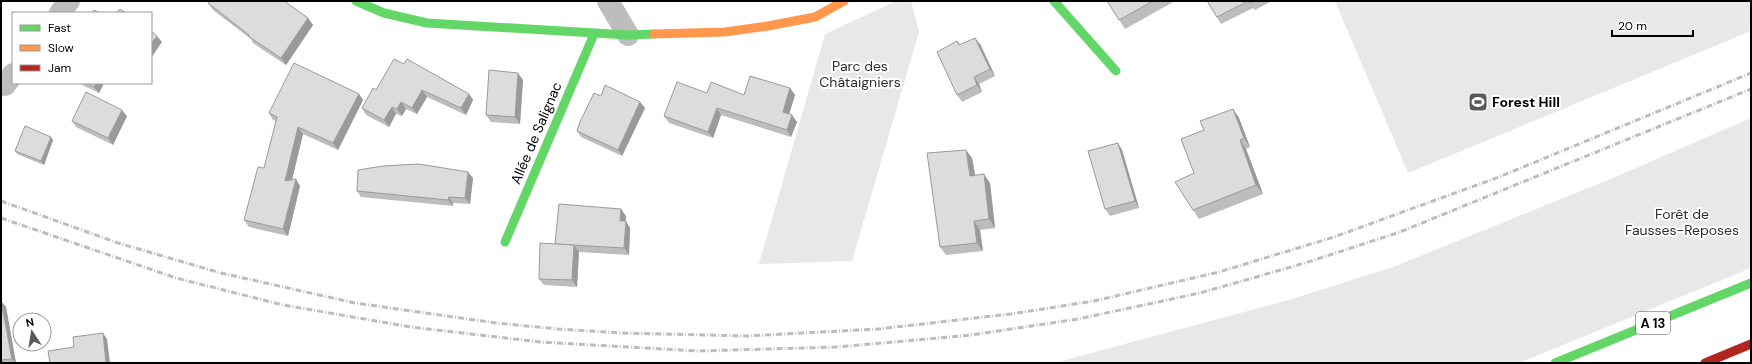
<svg xmlns="http://www.w3.org/2000/svg" width="1752" height="364" font-family="'DM Sans',sans-serif">
<style>
.green{fill:#e8e8e8}
.lines{fill:none;stroke-linecap:round;stroke-linejoin:round}
.street{stroke:#bdbdbd;stroke-width:22}
.fast{stroke:#63d668;stroke-width:9}
.slow{stroke:#ff974d;stroke-width:9}
.jam{stroke:#b3261e;stroke-width:9}
.rail{stroke:#bdbdbd;stroke-width:3;stroke-dasharray:6 2 1 2;stroke-linecap:butt}
.wall{fill:#bdbdbd}
.shaded-wall{fill:#9a9a9a}
.building{fill:#dcdcdc;stroke:#9a9a9a}
.labels{text-anchor:middle;stroke-width:4;stroke-linejoin:round;paint-order:stroke}
.shield{fill:#fff;stroke:#4c4c4c;stroke-width:1}
.shield-label{font-size:13px;font-weight:bold;fill:#000}
.park-label{font-size:14px;fill:#2d2d2d;stroke:#fff}
.poi-label{font-size:14px;font-weight:bold;fill:#000;stroke:#fff;text-anchor:start}
.street-label{font-size:14px;fill:#000;stroke:#fff}
</style>
<rect width="100%" height="100%" fill="#fff"/>
<g class="green">
<polygon points="896,1 911,1 919,32 852,261 759,264 825,34"/>
<polygon points="1335,1 1751,1 1751,31 1408,173"/>
<polygon points="1751,118 1751,268 1519,363 1054,363 1292,299 1393,267 1608,180"/>
</g>
<g class="lines">
<g class="street">
<polyline points="608,1 628,35"/>
<polyline points="60,13 69,1"/>
<polyline points="5,85 13,74"/>
</g>
<g class="fast">
<polyline points="356,1 384,13 427,23 628,35 654,34"/>
<polyline points="1054,1 1116,71"/>
<polyline points="505,242 594,34"/>
<polyline points="1555,363 1751,283"/>
</g>
<polyline class="slow" points="654,34 725,32 768,26 815,17 844,1"/>
<polyline class="jam" points="1705,363 1751,344"/>
<g class="rail">
<polyline points="1,201 118,243 221,273 355,303 496,323 558,329 622,333 747,336 878,329 1011,314 1094,301 1219,272 1334,237 1499,177 1751,73"/>
<polyline points="1,218 176,278 283,305 411,327 540,342 698,351 838,347 971,335 1078,319 1200,293 1305,263 1400,232 1751,89"/>
</g>
</g>
<g class="wall">
<polygon points="1107,1 1175,1 1125,29"/>
<polygon points="1207,1 1272,1 1255,10 1253,8 1221,24"/>
<polygon points="208,3 308,18 313,25 286,65 253,43 251,39 213,10"/>
<polygon points="957,41 960,44 980,44 995,76 979,84 982,92 962,102 957,95"/>
<polygon points="404,64 469,94 473,100 466,115 427,97 417,114 406,109 402,116 396,114 389,127 366,115 362,108 376,90"/>
<polygon points="523,80 520,124 491,122 486,115"/>
<polygon points="78,83 104,83 99,93"/>
<polygon points="790,88 795,95 789,114 797,122 791,137 721,115 713,138 669,123 664,116 707,93 744,95"/>
<polygon points="359,94 363,100 338,150 303,134 292,180 300,186 288,236 249,227 244,220 264,168 276,121 273,120 269,113"/>
<polygon points="601,96 640,102 645,108 622,156 581,137 577,131"/>
<polygon points="1233,109 1239,118 1250,147 1246,149 1263,194 1199,219 1193,210 1204,130"/>
<polygon points="127,116 113,145 76,127 72,121"/>
<polygon points="53,140 44,165 17,154 15,151"/>
<polygon points="1118,143 1122,150 1139,208 1110,216 1105,209"/>
<polygon points="972,158 975,175 990,183 995,228 980,230 983,251 946,255 940,247"/>
<polygon points="473,178 470,204 453,203 453,206 361,197 357,191"/>
<polygon points="626,216 625,221 630,228 629,255 579,252 577,287 544,285 539,279 555,244"/>
<polygon points="1,301 6,307 16,363 1,363"/>
</g>
<g class="shaded-wall">
<polygon points="308,18 313,25 286,65 281,58"/>
<polygon points="157,36 162,42 151,58 151,44"/>
<polygon points="975,38 980,44 995,76 990,69"/>
<polygon points="518,73 523,80 520,124 515,117"/>
<polygon points="974,77 979,84 982,92 977,85"/>
<polygon points="96,83 104,83 99,93 94,87"/>
<polygon points="790,88 795,95 788,118 783,112"/>
<polygon points="422,90 427,97 417,114 412,108"/>
<polygon points="359,94 363,100 338,150 333,143"/>
<polygon points="469,94 473,100 466,115 461,108"/>
<polygon points="401,102 406,109 402,116 397,109"/>
<polygon points="640,102 645,108 622,156 618,150"/>
<polygon points="392,107 396,114 389,127 384,120"/>
<polygon points="717,108 721,115 713,138 708,132"/>
<polygon points="1233,109 1239,118 1250,147 1244,138"/>
<polygon points="122,110 127,116 113,145 108,138"/>
<polygon points="792,115 797,122 791,137 787,130"/>
<polygon points="298,127 303,134 290,188 285,181"/>
<polygon points="51,137 53,140 44,165 41,161"/>
<polygon points="1240,140 1246,149 1263,194 1256,185"/>
<polygon points="1118,143 1122,150 1139,208 1135,201"/>
<polygon points="966,150 972,158 977,185 970,176"/>
<polygon points="468,172 473,178 470,204 465,198"/>
<polygon points="984,174 990,183 995,228 989,219"/>
<polygon points="296,179 300,186 288,236 283,229"/>
<polygon points="449,197 453,203 453,206 448,200"/>
<polygon points="621,209 626,216 625,227 620,221"/>
<polygon points="626,221 630,228 629,255 624,248"/>
<polygon points="974,221 980,230 983,251 977,243"/>
<polygon points="574,245 579,252 577,287 572,280"/>
<polygon points="1,301 6,307 16,363 15,363 12,359"/>
<polygon points="103,333 107,339 110,363 106,363"/>
</g>
<g class="building">
<polygon points="209,1 282,1 283,2 284,1 308,18 281,58 248,36 249,35 208,3"/>
<polygon points="1107,1 1153,1 1119,20"/>
<polygon points="1207,1 1248,1 1217,17"/>
<polygon points="1249,1 1255,1 1250,3"/>
<polygon points="120,9 126,13 116,13"/>
<polygon points="94,10 100,13 92,13"/>
<polygon points="151,31 157,36 151,44"/>
<polygon points="975,38 990,69 974,77 977,85 957,95 937,52 957,41 959,45"/>
<polygon points="394,59 404,64 407,59 469,94 461,108 422,90 412,108 401,102 397,109 392,107 384,120 362,108 373,88 376,90"/>
<polygon points="294,63 359,94 333,143 298,127 285,181 296,179 283,229 244,220 258,167 264,168 277,117 269,113"/>
<polygon points="489,70 518,73 515,117 486,115"/>
<polygon points="750,76 790,88 783,112 792,115 787,130 717,108 708,132 664,116 677,82 707,93 711,82 744,95"/>
<polygon points="87,83 96,83 94,87"/>
<polygon points="605,85 640,102 618,150 577,131 580,122 594,93 601,96"/>
<polygon points="86,92 122,110 108,138 72,121"/>
<polygon points="1233,109 1244,138 1240,140 1256,185 1193,210 1175,182 1194,173 1181,139 1204,130 1200,121"/>
<polygon points="25,126 51,137 41,161 15,151"/>
<polygon points="1118,143 1135,201 1105,209 1088,151"/>
<polygon points="966,150 970,176 984,174 989,219 974,221 977,243 940,247 927,153"/>
<polygon points="419,164 468,172 465,198 449,197 448,200 357,191 358,170 383,166"/>
<polygon points="559,204 621,209 620,221 626,221 624,248 555,244"/>
<polygon points="540,243 574,245 572,280 539,279"/>
<polygon points="1,301 12,359 1,360"/>
<polygon points="103,333 106,363 50,363 48,351 74,347 73,337"/>
</g>
<defs>
<g id="stadium-square" transform="scale(1)"><rect x="-9" y="-9" width="18" height="18" rx="4" fill="#595959" stroke="#fff"/><path d="M0-5a6.5 5 0 1 0 0 10a6.5 5 0 1 0 0-10ZM-3.5-1.8h7v3.6h-7Z" fill="#fff"/></g>
</defs>
<g fill-rule="evenodd">
<use href="#stadium-square" x="1478" y="102"/>
</g>
<g class="labels">
<rect class="shield" x="1636" y="312" width="34" height="22" rx="3"/>
<g class="shield-label">
<text x="1653" y="328">A 13</text>
</g>
<g class="park-label">
<text x="860" y="71">Parc des<tspan x="860" dy="16">Châtaigniers</tspan></text>
<text x="1682" y="219">Forêt de<tspan x="1682" dy="16">Fausses-Reposes</tspan></text>
</g>
<g class="poi-label">
<text x="1492" y="107">Forest Hill</text>
</g>
<g class="street-label">
<text transform="translate(536 133) rotate(-67)" y="5">Allée de Salignac</text>
</g>
</g>
<rect width="1752" height="364" fill="none" stroke="#000000" stroke-width="4"/>
<rect x="12" y="12" width="140" height="72" fill="#ffffff" stroke="#999999"/>
<rect x="20" y="25" width="20" height="6" fill="#63d668" stroke="#999999"/>
<text x="48" y="32" font-size="12" fill="#000000">Fast</text>
<rect x="20" y="45" width="20" height="6" fill="#ff974d" stroke="#999999"/>
<text x="48" y="52" font-size="12" fill="#000000">Slow</text>
<rect x="20" y="65" width="20" height="6" fill="#b3261e" stroke="#999999"/>
<text x="48" y="72" font-size="12" fill="#000000">Jam</text>
<g transform="translate(32 332) rotate(348)"><circle r="19" fill="#ffffff" stroke="#999999"/>
<path d="M0-3L7 15L0 10L-7 15Z" fill="#595959"/>
<text y="-6" font-size="11" font-weight="bold" text-anchor="middle" fill="#000000">N</text>
</g>
<path d="M1612 30v6h81v-6" fill="none" stroke="#000000" stroke-width="2"/>
<text x="1618" y="30" font-size="12" fill="#000000" stroke="#ffffff" stroke-width="3" paint-order="stroke">20 m</text>
</svg>
